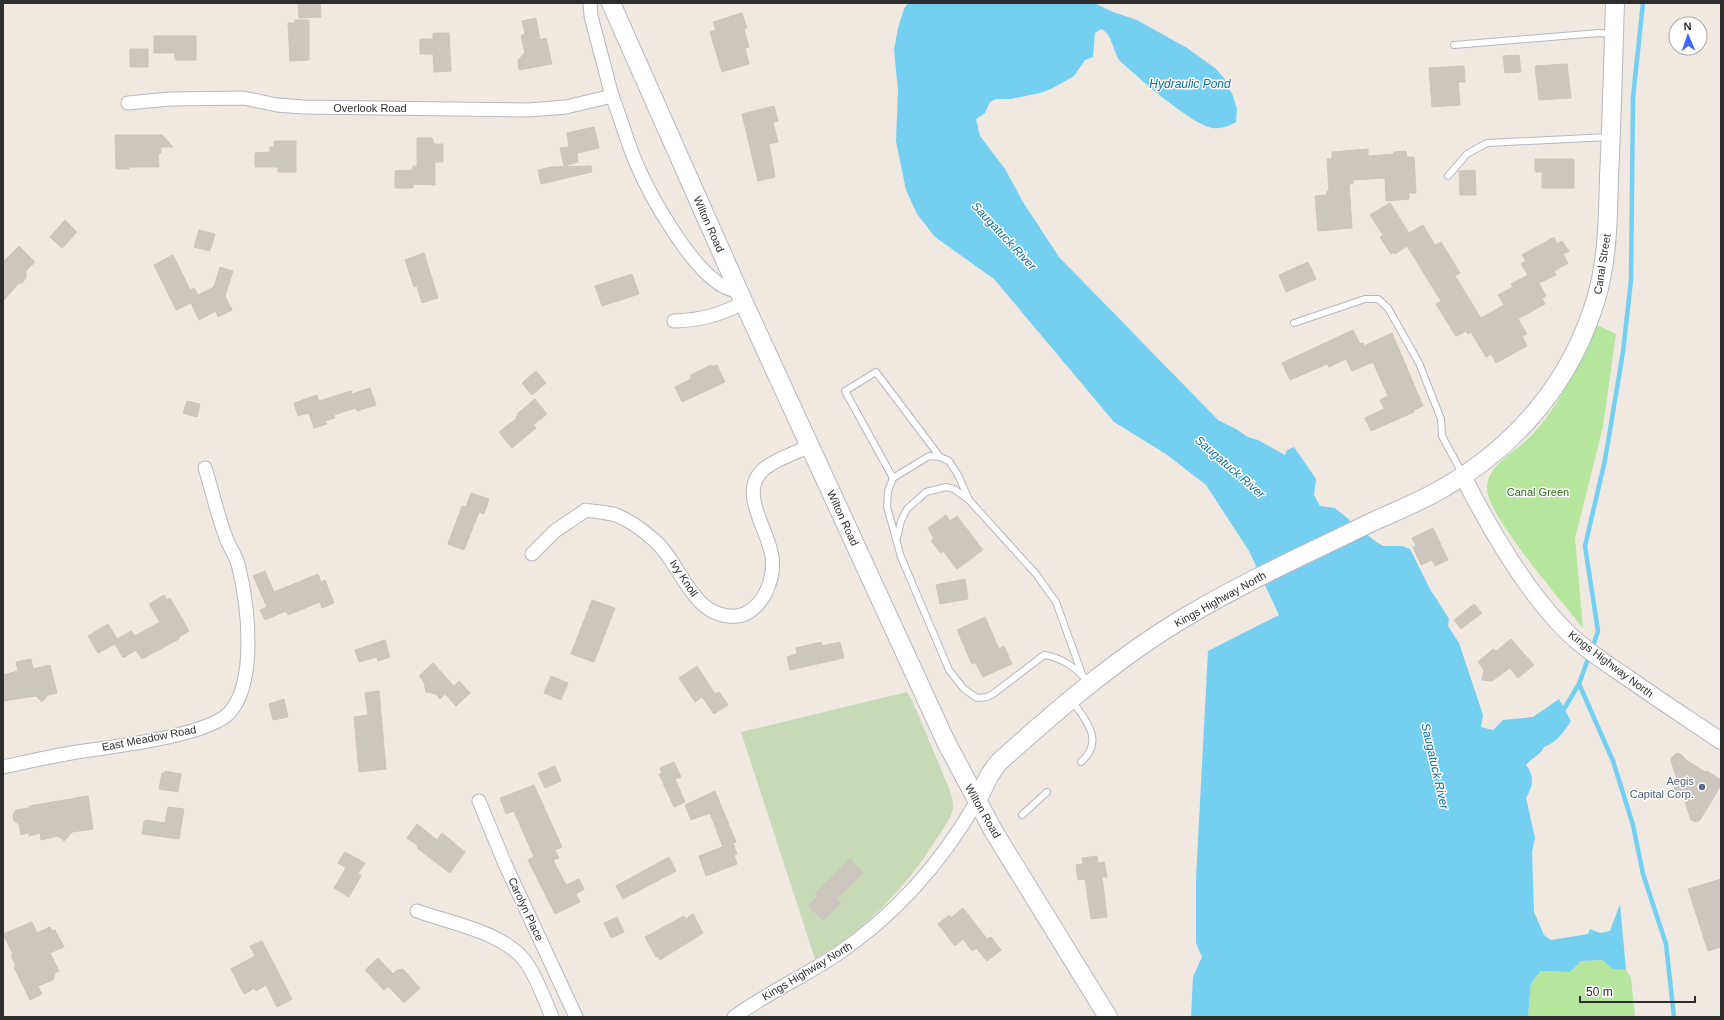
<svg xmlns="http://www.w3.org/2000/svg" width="1724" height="1020" font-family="Helvetica,sans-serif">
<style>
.green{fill:#b6e59e}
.cemetery{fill:#c8d9b8}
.water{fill:#75cff0}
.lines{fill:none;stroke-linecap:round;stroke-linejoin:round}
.stream{stroke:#75cff0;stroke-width:4.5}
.building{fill:#cbc7bf;stroke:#cbc5ba}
.service-casing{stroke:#b4b7c1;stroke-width:8}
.minor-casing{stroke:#b4b7c1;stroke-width:15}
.tertiary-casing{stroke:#b4b7c1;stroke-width:18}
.secondary-casing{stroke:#b4b7c1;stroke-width:20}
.service{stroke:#fff;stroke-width:6}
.minor{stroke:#fff;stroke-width:13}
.tertiary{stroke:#fff;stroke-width:16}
.secondary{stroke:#fff;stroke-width:18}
.service-dot{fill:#5c6f8a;stroke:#fff;stroke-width:1.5}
.labels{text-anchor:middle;stroke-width:3;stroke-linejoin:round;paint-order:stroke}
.street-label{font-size:11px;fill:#2e2e2e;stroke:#fff}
.park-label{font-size:11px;fill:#2c6e1b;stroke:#fff}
.service-label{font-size:11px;fill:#4e5e75;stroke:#fff;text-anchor:end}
.water-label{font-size:12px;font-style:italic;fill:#0d6fa3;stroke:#fff}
</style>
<rect width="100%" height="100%" fill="#efe9e1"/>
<g class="green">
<path d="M1597,325L1616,334L1603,426L1575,538L1583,628C1563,602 1488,517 1487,489C1486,467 1514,452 1528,439C1560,407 1577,365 1597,325Z"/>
<polygon points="1603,960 1613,969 1626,970 1631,978 1635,1017 1528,1017 1531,983 1541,971 1570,972 1580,961"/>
</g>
<path class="cemetery" d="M907,692L912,700L949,788C951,795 954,802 953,809C950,820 943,829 937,838C908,886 864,931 815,959L741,732Z"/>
<path class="water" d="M908,3H1094L1113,12L1137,20L1187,48L1215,68L1224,78L1233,96L1237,109L1236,122C1229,126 1221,129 1213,128C1193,126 1135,75 1119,60C1113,50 1112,34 1101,29L1095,33L1093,57L1085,60L1074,76L1051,89L1040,93L1011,99H996L990,102L985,113L976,119L980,136L1005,169L1023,202L1059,257L1218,420L1236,429L1248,437L1258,440L1285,455L1287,450L1294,447L1316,479L1314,495L1320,506L1335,508L1375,541L1383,546H1402L1410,549L1430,589L1449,619L1448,626L1459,643L1483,715L1481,727L1493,730L1503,720L1533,717L1559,699L1571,721C1564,732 1557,742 1544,747C1540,756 1532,757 1526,765C1535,777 1533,786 1526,798L1535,838L1532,852L1534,912L1544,935L1551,940L1588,934L1590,929L1600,933L1610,931L1620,904L1626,970L1613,969L1602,960L1581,961L1570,972L1541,971L1531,983L1528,1017H1191L1193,977L1202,957L1196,943V878L1208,651L1279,615L1249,551L1206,485L1166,454L1114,422L994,279L935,237L917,214L906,190L896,141L898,90L894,50L898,28L904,9Z"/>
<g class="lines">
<g class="stream">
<polyline points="1592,649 1598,631 1585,546 1605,460 1623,352 1631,280 1633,97 1643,3"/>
<polyline points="1589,656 1579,684 1613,761 1633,825 1643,874 1666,944 1674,1017"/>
<polyline points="1560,712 1564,709 1579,684"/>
</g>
</g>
<g class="building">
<polygon points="298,3 320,3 321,17 299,18"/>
<polygon points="742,13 747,28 744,29 749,47 745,48 749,64 722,72 710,32 716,30 713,22"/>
<polygon points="536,18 540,40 546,38 552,64 519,70 518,60 525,53 521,36 525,34 522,21"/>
<polygon points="295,20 309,20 309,60 290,61 288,23 295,23"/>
<polygon points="433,33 449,33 451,71 434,72 433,54 420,54 420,39 433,39"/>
<polygon points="154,36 196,36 196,60 175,60 175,53 154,53"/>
<rect x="130" y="49" width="18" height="18"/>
<polygon points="1519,55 1521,72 1505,73 1503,56"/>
<polygon points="1567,64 1571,98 1539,100 1535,66"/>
<polygon points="1464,66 1465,82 1458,82 1460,105 1432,107 1429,68"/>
<polygon points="774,106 778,121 773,122 778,142 769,144 775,177 758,181 742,114"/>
<polygon points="594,127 599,148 577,153 578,162 564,166 560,148 569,147 567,133"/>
<polygon points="115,135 162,135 173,147 161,147 161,153 158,153 159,167 129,167 129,169 116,169"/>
<polygon points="417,138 432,138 434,144 443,144 443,162 435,162 435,185 413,184 413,188 395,188 395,171 412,170 413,166 417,166"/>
<polygon points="274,141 296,141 296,172 278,172 278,167 255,167 255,153 270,152 270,147 274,147"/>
<polygon points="1368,149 1368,156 1394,154 1394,152 1406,151 1407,157 1414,157 1416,193 1409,193 1409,199 1386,201 1385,178 1353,180 1353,184 1349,184 1352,228 1318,231 1315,196 1327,195 1327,191 1329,191 1327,159 1332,159 1332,152"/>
<polygon points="1535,159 1574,159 1574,188 1542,188 1542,172 1535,172"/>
<polygon points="591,166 592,172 541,184 538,170 551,167"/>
<polygon points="1475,170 1476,195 1460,195 1459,171"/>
<polygon points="1390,203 1409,233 1423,225 1435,245 1441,242 1460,273 1455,276 1481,318 1504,305 1498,295 1513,287 1511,284 1528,275 1521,264 1526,261 1522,255 1554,237 1557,244 1562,241 1569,251 1563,254 1568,263 1554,271 1556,275 1539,283 1546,296 1542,298 1545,304 1518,319 1527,334 1522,336 1527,346 1496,363 1491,354 1486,357 1471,332 1468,334 1466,331 1457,336 1455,335 1436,304 1441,301 1407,246 1395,254 1394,252 1391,254 1380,237 1383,235 1370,215"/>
<polygon points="65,220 77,232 62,248 50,237"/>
<polygon points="199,230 215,234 210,251 194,247"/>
<polygon points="19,246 35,262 26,271 26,278 22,283 19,283 3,301 3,262"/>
<polygon points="424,253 438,298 422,303 417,286 414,287 405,260"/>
<polygon points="173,255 190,290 194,288 198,295 214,287 220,267 233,271 225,296 232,310 218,317 216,311 199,320 191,303 176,310 154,265"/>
<polygon points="1308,262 1316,279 1286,292 1279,275"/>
<polygon points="632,274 639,294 602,306 595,286"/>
<polygon points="1353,330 1360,344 1363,343 1364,346 1392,333 1423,406 1414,410 1414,412 1371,431 1365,418 1384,409 1380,400 1388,396 1373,362 1352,371 1346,359 1329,367 1327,364 1290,380 1282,363"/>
<polygon points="711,365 712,367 717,365 725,382 682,402 675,387 691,379 691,375"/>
<polygon points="536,371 546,383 532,395 522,383"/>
<polygon points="370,388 376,405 357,411 356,408 334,415 335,418 325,421 327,424 314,428 309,413 298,416 294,403 317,395 319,401 351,391 352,394"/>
<polygon points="535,399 547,414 533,425 536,428 512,448 499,432 516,419 518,413"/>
<polygon points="187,401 200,404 197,417 183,413"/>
<polygon points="471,493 489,499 484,514 479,512 464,550 448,544 462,506 466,507"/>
<polygon points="946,515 950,521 957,516 983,550 957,569 943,551 941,553 931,541 934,539 928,528"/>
<polygon points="1433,528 1448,560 1435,566 1432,560 1421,565 1413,547 1416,546 1412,538"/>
<polygon points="265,571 274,592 318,574 321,582 325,580 334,603 322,608 320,602 288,615 286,611 265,620 260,610 267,607 253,576"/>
<polygon points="965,579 968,599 940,604 936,585"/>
<polygon points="164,595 167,600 170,598 189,631 179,637 179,639 142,659 136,650 123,658 115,644 98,653 88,636 108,624 117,639 131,631 135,636 160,622 149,604"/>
<polygon points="592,600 615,608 594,662 571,654"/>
<polygon points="1474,604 1482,613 1461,629 1454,620"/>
<polygon points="985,617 999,649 1004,646 1012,664 983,677 975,662 972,664 957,630"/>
<polygon points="1511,639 1534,665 1518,678 1510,668 1492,681 1482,680 1484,670 1478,662 1493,649 1496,651"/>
<polygon points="385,640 390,657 378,661 377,657 359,662 355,650"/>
<polygon points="821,642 822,646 840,642 844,658 790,670 787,657 797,654 796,648"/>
<polygon points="31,659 33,669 50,665 57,693 48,695 42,702 36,696 3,701 3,675 18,671 16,662"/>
<polygon points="433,663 454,686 459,681 470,693 456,706 445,694 440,699 436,694 426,692 424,682 419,676"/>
<polygon points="697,666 715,694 719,692 728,705 714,714 702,697 695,702 679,678"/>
<polygon points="551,676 568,683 561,700 544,693"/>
<polygon points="379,691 386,769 359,772 354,717 368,715 365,693"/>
<polygon points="284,699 288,717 273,720 269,704"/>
<polygon points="1677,753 1682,755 1686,760 1705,772 1707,771 1721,780 1721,785 1711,802 1700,820 1696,822 1691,820 1684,798 1676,796 1673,792 1677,779 1671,761 1672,757"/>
<polygon points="674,762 681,777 675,779 685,802 674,807 659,774 662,773 660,768"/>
<polygon points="555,766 561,781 545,788 538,773"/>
<polygon points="165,771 181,774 178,792 159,789 162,773 165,773"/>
<polygon points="534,785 562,847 555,850 559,858 553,860 566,885 579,879 584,889 576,894 580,902 555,914 528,860 534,857 514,811 506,814 500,798"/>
<polygon points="715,791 736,842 733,843 737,854 734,855 737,864 706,876 699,856 725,846 723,847 710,813 691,820 685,805"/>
<polygon points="88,796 93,829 72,832 64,841 58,836 41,840 40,833 29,836 29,833 21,835 19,824 14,821 13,815 16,810 29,808 29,806"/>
<polygon points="168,807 184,809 179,839 142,834 144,822 146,820 165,823"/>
<polygon points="417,824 437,840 442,833 465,852 450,873 418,849 417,845 407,838"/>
<polygon points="345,852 365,863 358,874 361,876 349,897 334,888 346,868 338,863"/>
<polygon points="1097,856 1098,863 1104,862 1107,877 1102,877 1107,917 1091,919 1085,879 1078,880 1076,865 1083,864 1082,858"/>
<polygon points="669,857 676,871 623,899 616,886"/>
<polygon points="850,859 863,873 836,899 841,903 823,920 808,906 818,896 815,893"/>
<polygon points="1721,879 1721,947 1708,951 1688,889"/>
<polygon points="963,908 987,939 991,937 1001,950 987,961 976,948 972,951 963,939 956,945 954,945 938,924 949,915 951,918"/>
<polygon points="693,914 703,933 660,960 658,956 656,957 645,937 684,916 686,919"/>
<polygon points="617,917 624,932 611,938 604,923"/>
<polygon points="32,922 37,933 50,927 52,931 55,930 64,947 50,953 59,971 55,973 53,980 38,986 42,994 30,1000 14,967 16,966 11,955 13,954 3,934"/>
<polygon points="262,941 292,999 277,1007 266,985 256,991 255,988 244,994 231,969 255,956 250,946"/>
<polygon points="378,958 393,974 397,970 403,969 420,988 404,1003 388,986 384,990 365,970"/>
</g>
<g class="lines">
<g class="service-casing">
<g id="service">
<polyline points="1454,45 1599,33 1612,34"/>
<polyline points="1448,176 1467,154 1487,143 1609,137"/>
<polyline points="1294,323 1365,299 1378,299 1388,308 1419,363 1441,419 1442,436 1463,475"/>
<polyline points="893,478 845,391 876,372 940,457"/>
<path d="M969,500L958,475L949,461L940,457L929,456L893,478L888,491L887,507L901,557L949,670L964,689L977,698L987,697L993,694L1044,655C1061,657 1078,669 1089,683"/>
<polyline points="897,538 901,521 907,509 926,492 946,487 954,489 969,500 1036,574 1056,602 1082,674"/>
<path d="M1072,701C1086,720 1105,741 1081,762"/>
<polyline points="1022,815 1047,792"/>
</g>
</g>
<g class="minor-casing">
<g id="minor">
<path d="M612,96C621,118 627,143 637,165C651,198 688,262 718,283C725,288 731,290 740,292"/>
<polyline points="128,103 170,99 244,98 277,105 303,107 529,110 566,107 612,96 591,16 590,3"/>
<path d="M674,321C703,320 718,315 744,303"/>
<path d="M532,554L555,531L586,510C596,512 607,512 616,515C629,520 644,531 654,540C682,564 692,620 737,616C749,615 761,603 766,592C771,581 774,569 772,557C769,530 737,492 764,469C776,459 795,453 810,446"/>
<path d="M3,767C26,762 48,757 71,753C107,747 208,737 230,712C257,681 248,605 239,568C237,556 228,546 225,535C217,513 212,490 205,468"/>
<polyline points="479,801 505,864 576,1017"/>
<path d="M417,911C450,923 503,932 525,961C537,977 544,999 552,1017"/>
<path d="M734,1017C767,993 803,977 836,955C894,916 942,862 977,801"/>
</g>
</g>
<g class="tertiary-casing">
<path id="tertiary" d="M1463,476C1488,526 1526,591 1565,630C1584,649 1606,663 1628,678C1659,700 1690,720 1721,741"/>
</g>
<g class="secondary-casing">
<g id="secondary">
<polyline points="611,3 744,303 946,742 994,832 1108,1017"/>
<path d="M977,801L989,776L998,763C1058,709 1119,656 1189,615C1248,580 1311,552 1372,522C1396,511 1422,501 1445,487C1518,445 1572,380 1596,299C1608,259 1608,216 1609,176C1612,118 1613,61 1615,3"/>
</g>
</g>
<use href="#service" class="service"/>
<use href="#minor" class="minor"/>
<use href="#tertiary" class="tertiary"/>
<use href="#secondary" class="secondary"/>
</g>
<circle class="service-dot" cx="1702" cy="787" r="4"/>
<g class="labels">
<g class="street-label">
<text x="370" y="112">Overlook Road</text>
<text transform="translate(709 224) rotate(66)" y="4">Wilton Road</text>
<text transform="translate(1602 264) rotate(-81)" y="4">Canal Street</text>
<text transform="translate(843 518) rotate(65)" y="4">Wilton Road</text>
<text transform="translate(684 578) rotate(57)" y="4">Ivy Knoll</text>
<text transform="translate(1220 599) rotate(-29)" y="4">Kings Highway North</text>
<text transform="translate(1611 664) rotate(37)" y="4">Kings Highway North</text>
<text transform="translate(149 738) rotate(-11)" y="4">East Meadow Road</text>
<text transform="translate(983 811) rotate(60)" y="4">Wilton Road</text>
<text transform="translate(526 909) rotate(65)" y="4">Carolyn Place</text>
<text transform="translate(807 971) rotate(-31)" y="4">Kings Highway North</text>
</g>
<g class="park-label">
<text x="1538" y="496">Canal Green</text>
</g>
<g class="service-label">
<text x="1694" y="785">Aegis<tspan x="1694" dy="13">Capital Corp.</tspan></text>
</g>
<g class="water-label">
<text x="1190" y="88">Hydraulic Pond</text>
<text transform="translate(1004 236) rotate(47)" y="4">Saugatuck River</text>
<text transform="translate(1230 467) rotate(41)" y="4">Saugatuck River</text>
<text transform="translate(1435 766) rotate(77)" y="4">Saugatuck River</text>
</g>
</g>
<rect width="1724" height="1020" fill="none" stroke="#2e2e2e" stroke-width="8"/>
<g transform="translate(1688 36) rotate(358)"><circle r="19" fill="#ffffff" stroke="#ababab"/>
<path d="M0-3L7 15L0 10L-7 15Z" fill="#4264fb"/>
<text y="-6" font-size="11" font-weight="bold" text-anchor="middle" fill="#2e2e2e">N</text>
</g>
<path d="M1580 996v6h115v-6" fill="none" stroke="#2e2e2e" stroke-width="2"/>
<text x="1586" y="996" font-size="12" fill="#2e2e2e" stroke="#ffffff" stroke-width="3" paint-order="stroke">50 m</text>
</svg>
